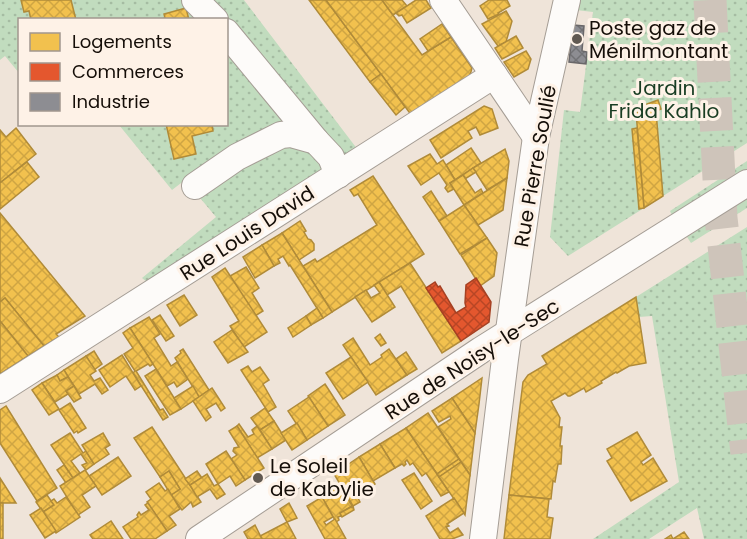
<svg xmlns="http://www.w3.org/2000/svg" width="747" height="539" font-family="Poppins,sans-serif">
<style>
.park{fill:url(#park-dots)}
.homes{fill:url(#homes-cross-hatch);stroke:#b08b39;stroke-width:1.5}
.shops{fill:url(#shops-cross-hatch);stroke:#a64123;stroke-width:1.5}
.industry{fill:url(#industry-cross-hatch);stroke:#696769;stroke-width:1.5}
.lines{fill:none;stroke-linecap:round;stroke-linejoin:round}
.highway-tunnel{stroke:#cec4ba;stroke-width:33;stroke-dasharray:33 16;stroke-linecap:butt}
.minor-casing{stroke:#a59d95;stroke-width:28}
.minor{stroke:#fdfbf9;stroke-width:26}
.poi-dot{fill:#615951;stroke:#fef2e7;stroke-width:2}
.labels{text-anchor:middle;stroke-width:6;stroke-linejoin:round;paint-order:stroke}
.poi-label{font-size:20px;fill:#150e08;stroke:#fef2e7;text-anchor:start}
.park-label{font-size:20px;fill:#193d23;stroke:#fef2e7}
.street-label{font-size:20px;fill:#150e08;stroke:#fef2e7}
</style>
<defs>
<pattern id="park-dots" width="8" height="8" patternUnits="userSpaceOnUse" patternTransform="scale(1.5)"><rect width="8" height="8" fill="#c1dcbe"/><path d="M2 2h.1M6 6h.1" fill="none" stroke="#a5bca2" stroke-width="1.8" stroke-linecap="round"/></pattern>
<pattern id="homes-cross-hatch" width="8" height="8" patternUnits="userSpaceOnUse" patternTransform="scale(1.5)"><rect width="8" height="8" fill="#f2c14e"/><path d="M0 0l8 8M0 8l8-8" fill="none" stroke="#cfa543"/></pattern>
<pattern id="shops-cross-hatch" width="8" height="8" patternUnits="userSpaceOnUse" patternTransform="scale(1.5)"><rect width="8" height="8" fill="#e4572e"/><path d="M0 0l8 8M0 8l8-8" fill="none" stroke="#b84625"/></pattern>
<pattern id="industry-cross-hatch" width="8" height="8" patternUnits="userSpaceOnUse" patternTransform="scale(1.5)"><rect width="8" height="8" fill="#8d8d92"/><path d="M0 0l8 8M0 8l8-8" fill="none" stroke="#727275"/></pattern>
</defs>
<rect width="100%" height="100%" fill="#efe4d9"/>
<g class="park">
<polygon points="0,0 244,0 358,150 147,282 142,278 216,217 185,180 172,190 119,125 226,124 226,20 20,20 19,73 5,56 0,60"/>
<polygon points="579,0 747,0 747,143 568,256 550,237 564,110 580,112 593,12 576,10"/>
<polygon points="747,161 747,169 673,217 670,211"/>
<polygon points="747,198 747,208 691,243 687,237"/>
<polygon points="747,227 747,539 704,539 697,508 649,539 593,539 679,482 652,316 639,317 636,297"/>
</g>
<g class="homes">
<polygon points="21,0 71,0 76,20 31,20 29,11 24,12"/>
<polygon points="309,0 326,0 381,74 370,82"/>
<polygon points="326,0 382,0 422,55 451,37 472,68 469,79 412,116"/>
<polygon points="382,0 402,0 407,6 393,15"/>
<polygon points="416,0 426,0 431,8 407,23 402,15 399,16 396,13"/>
<polygon points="489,0 507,0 510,6 498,13 499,14 488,19 480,6"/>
<polygon points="186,8 189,20 159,20 165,18 164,14"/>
<polygon points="506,11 512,21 506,42 498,46 482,24"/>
<polygon points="442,24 451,37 428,51 420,39"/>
<polygon points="516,36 523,48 502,59 495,48"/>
<polygon points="526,51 531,59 528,69 514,77 504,62"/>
<polygon points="381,74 405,107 396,115 370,82"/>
<polygon points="658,100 661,109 656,111 663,196 644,208 636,112 643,112 644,115 648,114 647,104"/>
<polygon points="484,106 492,109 498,128 480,135 476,127 468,131 472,138 441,158 430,140"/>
<polygon points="166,124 212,124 213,131 192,136 196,154 174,159"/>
<polygon points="16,128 36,154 0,183 0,130 6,137"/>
<polygon points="637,128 644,208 639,209 632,129"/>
<polygon points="471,148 481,163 455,180 446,165"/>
<polygon points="505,149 509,161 507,178 487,190 473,168"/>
<polygon points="430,154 437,164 443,160 455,180 450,183 454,189 448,192 445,188 447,185 439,173 421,185 408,166"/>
<polygon points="27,162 39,177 0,209 0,183"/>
<polygon points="473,168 476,172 465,179 463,175"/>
<polygon points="463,175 475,193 481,189 483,193 464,205 450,183"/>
<polygon points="373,176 424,254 332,312 303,266 315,259 317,262 377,225 358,194 354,196 350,190"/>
<polygon points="507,178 503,210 478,225 464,205"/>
<polygon points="431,191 447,216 439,221 423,197"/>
<polygon points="464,205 487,238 460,254 439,221"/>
<polygon points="0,213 85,316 56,334 59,337 44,346 5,298 0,302"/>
<polygon points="300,221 306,231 304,232 308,239 311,240 314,244 314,250 299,260 282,233"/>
<polygon points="282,233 332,312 323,318 290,265 289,266 283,256 278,259 280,263 274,266 262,245"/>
<polygon points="487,238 497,253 494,276 480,286 461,255"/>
<polygon points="262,245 274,266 255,278 243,257"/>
<polygon points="410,263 461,341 442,353 401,286 387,295 379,282"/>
<polygon points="246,267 259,288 252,293 263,311 255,316 230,276"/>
<polygon points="225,268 267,332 244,347 230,326 239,321 212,277"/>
<polygon points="379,282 395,307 372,322 355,297 366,290 371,298 380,293 374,285"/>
<polygon points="184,295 197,315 180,326 167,305"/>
<polygon points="636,297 646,363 629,366 617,373 616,372 601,381 602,383 586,392 584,388 570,396 568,396 565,393 551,401 560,418 559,427 562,427 560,446 562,446 561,464 558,464 555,482 553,481 551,499 509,495 523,382 528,375 547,364 542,356"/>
<polygon points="5,298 44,346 28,356 0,321 0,302"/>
<polygon points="317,308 323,318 311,325 306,316"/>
<polygon points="160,315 174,336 166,341 152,320"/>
<polygon points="306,316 311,325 293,337 288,328"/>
<polygon points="149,317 160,334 154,338 171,366 177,362 188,379 177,387 174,382 167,386 130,328"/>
<polygon points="0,321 28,356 0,374"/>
<polygon points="130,328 153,364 150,366 148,364 136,371 160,410 163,409 168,417 163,420 133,373 135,371 124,354 133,348 123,333"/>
<polygon points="232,330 248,352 228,363 214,342"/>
<polygon points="380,334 386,343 381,346 375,338"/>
<polygon points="353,338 370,365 382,357 381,355 389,349 407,375 376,395 343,345"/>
<polygon points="183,349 209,390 199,397 175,358 181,353 180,351"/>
<polygon points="94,351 102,364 94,370 86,356"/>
<polygon points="406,352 417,369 407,375 396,359"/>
<polygon points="122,355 141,386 135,390 126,376 110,387 99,370"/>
<polygon points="86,356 96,371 90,375 94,381 100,378 108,390 102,394 95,384 79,394 64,370"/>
<polygon points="351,357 368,382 343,399 326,373"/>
<polygon points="248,366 252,372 260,367 269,380 263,384 276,407 268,412 241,370"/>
<polygon points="156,369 181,409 170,415 145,376"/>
<polygon points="64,370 68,377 60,381 57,375"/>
<polygon points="57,375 60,381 68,377 74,386 66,391 68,394 55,402 42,383"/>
<polygon points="482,378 479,404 475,433 452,398"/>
<polygon points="42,383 59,409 49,415 32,390"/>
<polygon points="325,384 345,415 328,426 308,396"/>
<polygon points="74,386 81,398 74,402 66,391"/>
<polygon points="193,386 199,397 181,409 174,398"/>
<polygon points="212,388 225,408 221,411 216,403 206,409 211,417 206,421 193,401"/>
<polygon points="309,397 328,426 307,440 288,411"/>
<polygon points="452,398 475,433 470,475 438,427 451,419 450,416 439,422 432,411"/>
<polygon points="70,403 86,428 78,433 77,431 74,433 59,410"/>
<polygon points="6,406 57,488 37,501 0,443 0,410"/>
<polygon points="265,408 274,421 260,430 251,418"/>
<polygon points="428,413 459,459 437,474 406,428"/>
<polygon points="274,421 286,440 272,449 260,430"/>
<polygon points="297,423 307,440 292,450 281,433"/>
<polygon points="239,424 248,437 254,434 252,430 257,426 272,449 257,458 237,426"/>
<polygon points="237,426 264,468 245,480 231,459 237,455 233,451 234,448 239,447 229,431"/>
<polygon points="152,427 201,502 193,507 191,502 182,510 171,495 180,489 169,471 160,477 134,438"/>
<polygon points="406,428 449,492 441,496 426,473 422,476 413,463 410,465 407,460 405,462 406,464 404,466 402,464 395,468 380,444"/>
<polygon points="637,432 651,455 641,462 643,465 653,458 667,481 631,501 607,461 612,458 607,449"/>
<polygon points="70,433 83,453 86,451 94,464 86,470 82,465 87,463 81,454 71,461 80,473 73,478 51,445"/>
<polygon points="103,433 110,445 105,448 109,454 94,464 82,445"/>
<polygon points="380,444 395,468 373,481 359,457"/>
<polygon points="226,451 245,480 236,486 230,476 218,484 206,464"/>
<polygon points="118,457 131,476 102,495 89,476"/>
<polygon points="359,457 375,484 357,496 360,502 353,506 334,474"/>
<polygon points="459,459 461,462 439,477 437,474"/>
<polygon points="461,462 470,475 465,515 439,477"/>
<polygon points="64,465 73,478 66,483 57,470"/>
<polygon points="85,470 96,486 82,495 90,507 78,515 60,486"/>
<polygon points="169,471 180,489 171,495 160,477"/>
<polygon points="197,471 202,478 190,485 185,479"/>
<polygon points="414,473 432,501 421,509 402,480"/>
<polygon points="207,474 214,486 218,484 225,494 217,499 210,489 197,497 190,485"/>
<polygon points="0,478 16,503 0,503"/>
<polygon points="159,483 165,491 168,489 180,509 169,516 176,525 167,531 147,502 151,499 146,492"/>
<polygon points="340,485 352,506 340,513 341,516 338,517 339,520 336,522 322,497"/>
<polygon points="47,495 54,505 43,512 36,502"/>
<polygon points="509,495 549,499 547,517 553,518 550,539 504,539"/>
<polygon points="66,497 80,517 56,533 43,512 54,505 51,501 54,499 57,503"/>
<polygon points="322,497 333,517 324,522 326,525 335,519 346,539 325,539 307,506"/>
<polygon points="454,498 464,513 447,524 449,526 446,527 450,533 458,528 463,535 452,539 440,539 426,516"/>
<rect x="0" y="503" width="3" height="36"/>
<polygon points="148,503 167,531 155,539 131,539 123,527 138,517 137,515 139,512 141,515 149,510 145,505"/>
<polygon points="289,503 297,518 287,522 280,509"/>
<polygon points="353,506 354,510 342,517 340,513"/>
<polygon points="41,508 56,531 45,538 30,515"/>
<polygon points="111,521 123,539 93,539 90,535"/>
<polygon points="287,522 296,539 262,539 260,536"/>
<polygon points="255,525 262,539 248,539 244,532"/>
<polygon points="684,532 689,539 665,539 671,535 673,539"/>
</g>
<polygon class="shops" points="476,278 491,302 489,322 461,341 426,288 435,282 438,287 440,286 456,313 466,307 465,303 466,285"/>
<polygon class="industry" points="573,25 584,26 582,51 587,52 586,64 569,62"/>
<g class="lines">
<polyline class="highway-tunnel" points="710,0 721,218 747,453"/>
<g class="minor-casing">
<g id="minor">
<polyline points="195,0 215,20"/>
<polyline points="443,0 536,137"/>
<polyline points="226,32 316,141"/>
<polyline points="195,186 237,157 281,135 291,134 316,141 331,157 338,175"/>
<polyline points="0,390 494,75"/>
<polyline points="199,539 481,350 747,183"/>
<polyline points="483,539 505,359 536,137 567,0"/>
</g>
</g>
<use href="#minor" class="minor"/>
</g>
<g class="poi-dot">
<circle cx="577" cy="39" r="6"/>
<circle cx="258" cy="478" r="6"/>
</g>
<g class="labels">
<g class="poi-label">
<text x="589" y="35">Poste gaz de<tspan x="589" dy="23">Ménilmontant</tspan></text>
<text x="270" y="473">Le Soleil<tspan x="270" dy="23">de Kabylie</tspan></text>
</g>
<g class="park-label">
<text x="664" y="95">Jardin<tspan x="664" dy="23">Frida Kahlo</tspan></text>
</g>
<g class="street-label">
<text transform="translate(535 166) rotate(-80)" y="7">Rue Pierre Soulié</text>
<text transform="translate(247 233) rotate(-33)" y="7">Rue Louis David</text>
<text transform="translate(472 359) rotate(-33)" y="7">Rue de Noisy-le-Sec</text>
</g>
</g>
<rect x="18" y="18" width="210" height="108" fill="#fef2e7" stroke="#a1978e" stroke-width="1.5"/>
<rect x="30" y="33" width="30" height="18" fill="#f2c14e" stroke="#a1978e" stroke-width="1.5"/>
<text x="72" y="48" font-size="18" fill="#150e08">Logements</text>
<rect x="30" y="63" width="30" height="18" fill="#e4572e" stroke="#a1978e" stroke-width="1.5"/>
<text x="72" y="78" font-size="18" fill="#150e08">Commerces</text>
<rect x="30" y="93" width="30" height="18" fill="#8d8d92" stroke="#a1978e" stroke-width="1.5"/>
<text x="72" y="108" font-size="18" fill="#150e08">Industrie</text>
</svg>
